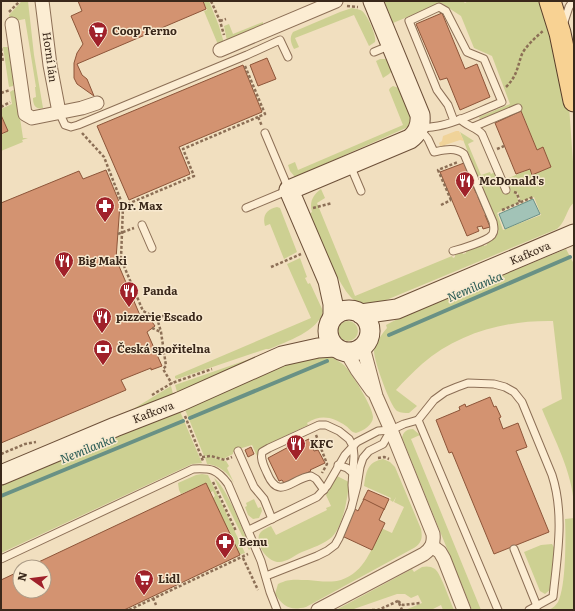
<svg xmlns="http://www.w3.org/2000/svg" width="575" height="611" font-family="Literata,serif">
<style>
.green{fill:#cdd092;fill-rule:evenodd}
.sand{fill:#f0d399}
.water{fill:#a2c3b7;stroke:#699185}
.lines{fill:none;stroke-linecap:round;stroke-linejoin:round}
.stream{stroke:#699185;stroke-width:4}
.building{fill:#d39371;stroke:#8d5539}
.lane-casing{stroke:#8c6f56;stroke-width:9}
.street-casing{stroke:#8c6f56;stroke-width:15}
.secondary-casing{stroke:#6d5039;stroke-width:21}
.primary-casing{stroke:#593d2a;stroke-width:23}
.path{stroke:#8c6f56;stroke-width:2.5;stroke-dasharray:3 2;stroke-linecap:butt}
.lane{stroke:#fcedd3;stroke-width:7}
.street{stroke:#fcedd3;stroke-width:13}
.secondary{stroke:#fcedd3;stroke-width:19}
.primary{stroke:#f8d293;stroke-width:21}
.labels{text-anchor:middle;stroke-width:3;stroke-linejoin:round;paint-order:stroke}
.poi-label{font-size:11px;font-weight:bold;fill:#3a281b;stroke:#f8e9cf;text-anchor:start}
.street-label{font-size:11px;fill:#3a281b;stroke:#f8e9cf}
.water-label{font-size:12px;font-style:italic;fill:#295b54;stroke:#f8e9cf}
</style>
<rect width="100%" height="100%" fill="#f1dfbf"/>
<g class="green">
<path d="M22,1H28L34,55L43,108C35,110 33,104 33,98L36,97L35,87H36L25,19L10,22L9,15Z"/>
<polygon points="203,1 209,1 219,26 224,43 219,47 204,11 207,10"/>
<path d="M384,1H463L465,3L468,1H542L569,106L574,176V203C567,207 566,222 557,229L379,303C374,303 368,305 363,304C349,302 341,282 334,271L332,272L309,214L312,212C309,202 313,195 321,189L325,198L317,203L355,296L452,256L453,258L455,257V255L462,252L463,254L466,253V251L484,243V246L487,245L486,242C503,236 499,230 493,215L460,132L474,141L468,144L481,175L490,172L491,174L495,172L504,194L511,191L506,179L530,169L532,175L551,167L543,148L537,150L519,105L480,119L479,117L510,104L492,56L474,48L461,16L441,3L393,23ZM517,192L521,201L534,197L541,215L503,230L497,213L519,202L516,193Z"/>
<path d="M352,8C356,9 362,9 364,13C368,17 377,37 375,42L369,46L354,15L295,38L299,47L294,49C291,43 289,38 293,32L340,12Z"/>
<polygon points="263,22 263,25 227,41 224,26 229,24 233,34"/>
<polygon points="3,47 8,47 14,83 13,86 9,87"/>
<polygon points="380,59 385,59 389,60 392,71 389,74 383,78 376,61"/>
<path d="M393,86L399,88C406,101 414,112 408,127L295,177L290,171L288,165L295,162L298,170L403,125L389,90L390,88Z"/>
<polygon points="13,90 16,91 23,138 28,138 22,140 23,142 1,151 1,135 8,131 1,115 1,109 12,104 10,92"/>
<path d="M277,207L280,208L297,252L284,259L270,224L265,226C262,215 267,209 277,207Z"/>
<path d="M566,249L574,264V505C572,471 554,439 542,409L562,399L553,321C506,320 458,333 422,364C413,372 404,381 396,390L417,406L409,413C405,413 401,413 397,411C390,406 373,358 374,350C376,342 382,334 387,328L386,325L403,316Z"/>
<path d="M300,258L307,277L305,278L308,284L310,283L323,311C319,331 286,342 269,349H266L177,379L175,378V376L311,318L287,264Z"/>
<circle cx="348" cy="331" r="10"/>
<polygon points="267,353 178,395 175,385"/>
<path d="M328,355C333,358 339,361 344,365C351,372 373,407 373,417C373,425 363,431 356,433C351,432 350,429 346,426C333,417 321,414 307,423L308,425L264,446L260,450L257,456L252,445L242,448L233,452V454L225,458V459L204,456L184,407L294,360Z"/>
<polygon points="171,386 173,394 171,395 129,413 130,411"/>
<polygon points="179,409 202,463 192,464 1,553 1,485"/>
<path d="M413,429L420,435L411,439L481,610H472L402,438C403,432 407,429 413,429Z"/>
<path d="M205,457H210L226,461L229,466L227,468L234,483C228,473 219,465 207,464Z"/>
<path d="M383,459L390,462L395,467L421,529C423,539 421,544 412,549L306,607C290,611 284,607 275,594L278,584C290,578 295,580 308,580C318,581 331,583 341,580C365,572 372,548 381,528L392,533L404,507L394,502L396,497L393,502L390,500L391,498L364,486C366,472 367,462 383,459Z"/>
<polygon points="202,474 208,475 245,553 239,555 213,498 215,496 213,491 210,493 206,483 181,494 179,490 178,483 196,475"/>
<path d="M337,476L349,482C348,497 343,526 332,537C324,544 312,548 302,552C295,555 287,562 279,562C268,562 256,546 259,535C261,530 267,528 271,526L276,535L327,510L326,508L331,506L326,495Z"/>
<path d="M214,478C226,486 245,534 250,549L249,550Z"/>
<polygon points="254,499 258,508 261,507 262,511 259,518 253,519 248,515 245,507 247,506 246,503"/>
<path d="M574,518V610H549C553,608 556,605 558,602C566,587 566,537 565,519Z"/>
<polygon points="552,544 555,549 551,589 545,594 540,591 524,552 541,545"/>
<path d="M422,567C426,566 431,566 435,569C441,574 450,601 454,610H443L441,605L431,610H405L422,603L418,595L411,598L405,594H397L351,610H336L412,569L414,572Z"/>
</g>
<polygon class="sand" points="456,131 459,131 464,141 460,140 445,145 444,147 440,146 439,143 442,141 443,136"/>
<polygon class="water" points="533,199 540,214 505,229 499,214"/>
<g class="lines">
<g class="stream">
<polyline points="389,335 570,257"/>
<polyline points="190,418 327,361"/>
<polyline points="1,496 183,421"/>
</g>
</g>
<g class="building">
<polygon points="78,1 203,1 206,9 77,64 82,75 87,79 94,96 77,84 74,78 74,63 77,53 83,44 71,16 82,11"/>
<polygon points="442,13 465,69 477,64 490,97 460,110 447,78 440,80 416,24"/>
<polygon points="267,58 276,79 258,86 250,65"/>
<polygon points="243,65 262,112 179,147 190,174 129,200 97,126"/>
<polygon points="521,111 537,150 543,147 551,167 532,175 530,169 516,174 495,123"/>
<polygon points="1,115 8,131 1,134"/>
<polygon points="464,163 476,193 477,192 479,196 478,197 484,211 485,210 487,214 485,215 490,227 483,229 482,226 477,227 479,231 467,236 440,172"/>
<polygon points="106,170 120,204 116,259 142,320 147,315 155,326 147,332 162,366 151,370 151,368 121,380 126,390 1,443 1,203 79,171 83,179"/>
<polygon points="490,397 494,407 496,406 501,417 499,418 503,429 518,423 527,447 516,451 549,532 494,554 452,452 449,453 436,420 460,410 459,407 465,404 466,407"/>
<polygon points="309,439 314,451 318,450 325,463 310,470 311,471 284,483 282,480 279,481 268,458 294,444 295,445"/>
<polygon points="251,447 254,454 248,457 245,450"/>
<polygon points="206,483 240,555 124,610 1,610 1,580 20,571 20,591 44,591 44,567 28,567"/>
<polygon points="368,490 389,499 384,510 363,500"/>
<polygon points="364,499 384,509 379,520 385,523 372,550 342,536 355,509 358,511"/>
</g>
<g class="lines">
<g class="lane-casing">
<g id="lane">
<polyline points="563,25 569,7 573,1"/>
<polyline points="374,52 391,45"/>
<polyline points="59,112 65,125 71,127 78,125 247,55 280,40 288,57"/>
<path d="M460,119C466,126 476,127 482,134L506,190"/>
<polyline points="473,127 518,108"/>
<path d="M419,128C425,128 432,127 438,126C460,122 481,110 502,102L484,59L467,52L446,11L439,7L409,21L437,90L448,105L454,121"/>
<path d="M419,128L428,139L434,152C444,150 455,147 464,154L493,222C494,227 495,231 492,235C487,241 461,249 453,251"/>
<polyline points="350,165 361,191"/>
<polyline points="246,208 289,190 265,133"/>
<polyline points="142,225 152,248"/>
<polyline points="418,420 498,610"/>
<polyline points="238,451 254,487 264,499 272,519"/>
<polyline points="338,465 347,468 353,473"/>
<path d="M324,490L316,479L311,476C292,478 279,502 267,473C264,466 260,460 262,452L269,448L319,425H326L339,431L349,439L353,446L354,456L352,485L353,498"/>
<path d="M249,530L317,497L327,486L345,455L357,442L378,431L391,430L404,424L418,420L434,400L445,392L457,387L468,383L494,384L505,387L514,392L522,402L552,475C565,515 557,557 553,597L529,610"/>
<polyline points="514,549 537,606"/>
<path d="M1,559L193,469C211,468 217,469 228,484L261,561L270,592L277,610"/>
<polyline points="266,576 317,556 327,551 335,545 339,538 351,509 357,486 360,467 363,458 369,451 383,444 391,430"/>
</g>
</g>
<g class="street-casing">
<g id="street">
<polyline points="42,1 50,65 59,112"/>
<polyline points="12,24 25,114 32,118 82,108 97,103"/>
<polyline points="220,50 336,1"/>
<polyline points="347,353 357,370 372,391"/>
<polyline points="432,546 440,552 444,559 464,610"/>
<path d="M318,610L424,554C432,548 434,543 433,534L391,430L376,396L363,347"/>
</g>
</g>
<g class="secondary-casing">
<g id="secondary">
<circle cx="349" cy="331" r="21"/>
<polyline points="361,314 397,309 574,234"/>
<path d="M333,317V304L328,281L289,190L410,139C418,133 421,125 420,115L373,1"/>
<polyline points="1,475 115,427 179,402 282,356 318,348 335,347"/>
</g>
</g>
<g class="primary-casing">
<polyline id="primary" points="550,1 560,33 574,101"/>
</g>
<g class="path">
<polyline points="211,1 220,21 224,35"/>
<polyline points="347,6 358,7"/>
<polyline points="9,12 20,1"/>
<polyline points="220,21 226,19"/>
<polyline points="1,48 3,62"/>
<polyline points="245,66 265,114 258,117 262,126"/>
<path d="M506,87C517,76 517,68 522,54C526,46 536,37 543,31"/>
<polyline points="1,93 10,90"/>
<polyline points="1,107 10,102"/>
<polyline points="82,133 104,157 123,206 121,259 143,311 157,318 166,315"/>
<polyline points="497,149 504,146"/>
<polyline points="514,192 517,193 520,203"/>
<polyline points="451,200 438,170 458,162"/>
<polyline points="441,205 451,200"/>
<polyline points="123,206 194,176 183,149 258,117"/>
<polyline points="313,208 332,203"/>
<polyline points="502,210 533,197"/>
<polyline points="118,234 134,228"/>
<polyline points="271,267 301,254"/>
<polyline points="152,321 157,318 161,332 166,366 163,369 172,384"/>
<polyline points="152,328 161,332"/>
<polyline points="152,395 172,383 212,369"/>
<polyline points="185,416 203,461"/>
<polyline points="316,435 327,464 322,473"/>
<polyline points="1,454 25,444 36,442"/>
<polyline points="202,457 211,456 225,460 232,457"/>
<polyline points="378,458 384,457 389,459"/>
<polyline points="213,482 236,531"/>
<polyline points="243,558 258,590"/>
<polyline points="153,598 156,605"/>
<polyline points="398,601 403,605 420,603"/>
<polyline points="399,603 402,610"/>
<polyline points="129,610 248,554"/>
<polyline points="372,610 378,610 398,601"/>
</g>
<use href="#lane" class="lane"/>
<use href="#street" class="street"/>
<use href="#secondary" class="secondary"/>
<use href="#primary" class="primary"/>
</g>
<defs>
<g id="supermarket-pin" transform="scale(1)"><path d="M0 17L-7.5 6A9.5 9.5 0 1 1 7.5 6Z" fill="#a0212a" stroke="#f8e9cf"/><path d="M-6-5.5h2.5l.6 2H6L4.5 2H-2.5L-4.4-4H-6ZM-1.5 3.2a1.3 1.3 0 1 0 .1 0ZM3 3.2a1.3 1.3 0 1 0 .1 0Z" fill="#fff"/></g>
<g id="restaurant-pin" transform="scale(1)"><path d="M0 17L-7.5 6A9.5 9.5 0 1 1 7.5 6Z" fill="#a0212a" stroke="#f8e9cf"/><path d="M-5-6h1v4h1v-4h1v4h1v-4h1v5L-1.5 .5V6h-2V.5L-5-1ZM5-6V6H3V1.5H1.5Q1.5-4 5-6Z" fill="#fff"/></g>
<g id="pharmacy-pin" transform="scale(1)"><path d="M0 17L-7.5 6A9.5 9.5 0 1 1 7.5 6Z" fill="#a0212a" stroke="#f8e9cf"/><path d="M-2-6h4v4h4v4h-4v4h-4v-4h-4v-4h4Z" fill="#fff"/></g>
<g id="bank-pin" transform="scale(1)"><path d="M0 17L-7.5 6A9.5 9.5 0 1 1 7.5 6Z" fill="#a0212a" stroke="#f8e9cf"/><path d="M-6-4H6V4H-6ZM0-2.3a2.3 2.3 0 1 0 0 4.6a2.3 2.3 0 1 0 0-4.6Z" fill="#fff"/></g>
</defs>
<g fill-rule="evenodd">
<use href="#supermarket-pin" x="98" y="31"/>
<use href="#restaurant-pin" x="465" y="181"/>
<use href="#pharmacy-pin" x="105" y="206"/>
<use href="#restaurant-pin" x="64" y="261"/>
<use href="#restaurant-pin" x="129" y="291"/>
<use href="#restaurant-pin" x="102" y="317"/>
<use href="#bank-pin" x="103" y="349"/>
<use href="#restaurant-pin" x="296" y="444"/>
<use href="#pharmacy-pin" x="225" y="542"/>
<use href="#supermarket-pin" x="144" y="579"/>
</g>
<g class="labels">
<g class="poi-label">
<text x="112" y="35">Coop Terno</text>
<text x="479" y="185">McDonald's</text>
<text x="119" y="210">Dr. Max</text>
<text x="78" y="265">Big Maki</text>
<text x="143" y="295">Panda</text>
<text x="116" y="321">pizzerie Escado</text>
<text x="117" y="353">Česká spořitelna</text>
<text x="310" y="448">KFC</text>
<text x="239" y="546">Benu</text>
<text x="158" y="583">Lidl</text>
</g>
<g class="street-label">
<text transform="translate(50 57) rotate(82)" y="4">Horní lán</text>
<text transform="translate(530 253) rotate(-23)" y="4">Kafkova</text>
<text transform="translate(153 412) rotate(-21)" y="4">Kafkova</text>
</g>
<g class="water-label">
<text transform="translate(475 287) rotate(-23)" y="4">Nemilanka</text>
<text transform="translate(88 449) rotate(-22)" y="4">Nemilanka</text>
</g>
</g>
<rect width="575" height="611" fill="none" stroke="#3a281b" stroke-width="4"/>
<g transform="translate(32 579) rotate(284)"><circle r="19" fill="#f8e9cf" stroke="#ac9c87"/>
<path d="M0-3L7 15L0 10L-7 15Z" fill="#a0212a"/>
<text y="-6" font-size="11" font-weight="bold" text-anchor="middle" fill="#3a281b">N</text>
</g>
</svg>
